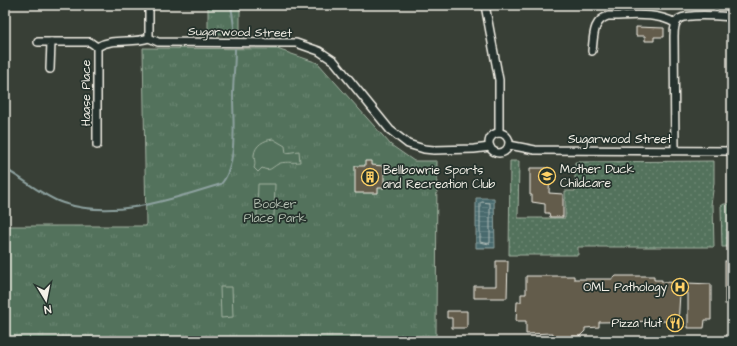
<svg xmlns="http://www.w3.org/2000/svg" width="737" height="346" font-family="'Architects Daughter',sans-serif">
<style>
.grass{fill:url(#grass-dots);stroke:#a3b2a2}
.park{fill:url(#park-tufts);stroke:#a3b2a2}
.pitch{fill:#52725b;stroke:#a3b2a2}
.water{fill:url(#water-rules);stroke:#8da19f}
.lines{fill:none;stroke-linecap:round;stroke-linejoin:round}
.shore{stroke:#afbbb7;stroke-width:1}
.stream{stroke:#8da19f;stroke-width:2}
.building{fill:#635c4c;stroke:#f4f1e8}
.minor-casing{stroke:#f4f1e8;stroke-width:10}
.minor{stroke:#26332d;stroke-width:7}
.labels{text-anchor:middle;stroke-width:3.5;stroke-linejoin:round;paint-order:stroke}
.street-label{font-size:12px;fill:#f4f1e8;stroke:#26332d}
.poi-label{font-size:12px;fill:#f4f1e8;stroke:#26332d;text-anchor:start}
.park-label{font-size:12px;fill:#b3beb0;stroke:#26332d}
</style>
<defs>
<pattern id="grass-dots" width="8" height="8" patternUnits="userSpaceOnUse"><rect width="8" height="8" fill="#52725b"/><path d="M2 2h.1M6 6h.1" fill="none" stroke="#6c8773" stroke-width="1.8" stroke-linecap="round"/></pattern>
<pattern id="park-tufts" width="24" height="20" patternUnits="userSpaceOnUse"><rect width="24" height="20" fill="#52725b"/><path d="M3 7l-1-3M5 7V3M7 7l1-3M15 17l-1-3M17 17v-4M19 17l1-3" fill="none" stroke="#6c8773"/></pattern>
<pattern id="water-rules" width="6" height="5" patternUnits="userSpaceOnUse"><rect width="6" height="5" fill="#486b6e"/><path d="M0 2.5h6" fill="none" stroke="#638183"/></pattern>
</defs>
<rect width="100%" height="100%" fill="#383f36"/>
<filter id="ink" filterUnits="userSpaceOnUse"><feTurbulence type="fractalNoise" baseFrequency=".025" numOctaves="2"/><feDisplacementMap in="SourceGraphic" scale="8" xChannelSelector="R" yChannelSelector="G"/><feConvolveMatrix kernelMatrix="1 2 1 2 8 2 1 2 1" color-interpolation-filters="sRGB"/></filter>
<g filter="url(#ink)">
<g class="grass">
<polygon points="510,161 519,161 518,218 565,218 565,191 575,191 575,162 714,161 714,183 711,205 713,205 714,247 578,247 578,255 509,255"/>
<polygon points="724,204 732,204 732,247 722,247 721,206"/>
</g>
<g class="park">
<rect x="208" y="5" width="32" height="29"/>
<polygon points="143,48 277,49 318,63 391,145 414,161 437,161 436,341 5,341 5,226 146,226"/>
</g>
<g class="pitch">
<path d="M273,139L285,146L286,153L299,151L300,162C294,163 283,161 278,164C271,168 270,172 262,168L258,172L254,168C256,163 254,159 254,155C255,145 264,140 273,139Z"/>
<polygon points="258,184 275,184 274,216 257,216"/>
<polygon points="220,287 232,287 233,317 221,318"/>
</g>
<polygon class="water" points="476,198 494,198 495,248 476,248"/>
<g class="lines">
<polygon class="shore" points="482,202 490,203 490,242 489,244 480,242 480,204"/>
<g class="stream">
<polyline points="231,5 235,34"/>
<path d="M5,169C24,179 42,196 63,203C115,220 172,199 221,184C238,166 233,120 233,96C233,81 235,65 235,49"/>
</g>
</g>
<g class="building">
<polygon points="636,27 664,28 664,37 654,37 654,41 645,41 645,36 636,36"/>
<polygon points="365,161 371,161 371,165 384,166 384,188 378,188 378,193 355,193 355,166 365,166"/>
<polygon points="530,168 550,168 549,193 563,194 563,217 550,217 549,213 545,213 545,204 532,202 532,195 530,195"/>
<polygon points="496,261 508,261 507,298 474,298 474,286 496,286"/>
<rect x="725" y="261" width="7" height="43"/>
<polygon points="526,276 574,276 574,279 613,279 616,276 654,276 654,280 662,280 662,282 711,284 711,320 705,320 704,328 688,328 688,293 680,293 678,326 671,327 671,321 599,322 599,327 585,328 585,331 579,337 553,337 553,333 526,334 526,321 516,321 517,302 521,302 521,294 526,294"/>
<polygon points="447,311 467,311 467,328 452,328 452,318 447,318"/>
</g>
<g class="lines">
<g class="minor-casing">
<g id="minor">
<polyline points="149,5 149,38 158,42 296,43 319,51 334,61 390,130 408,144 424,149 434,150 474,149 490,147"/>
<polyline points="485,5 499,80 499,133"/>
<polyline points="38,42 90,42 97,47"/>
<path d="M592,51C594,37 592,21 608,16C630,16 656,12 675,23"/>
<polyline points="50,69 51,42"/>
<circle cx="499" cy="143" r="10"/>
<path d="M97,145V47C114,37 131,44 149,38"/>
<polyline points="509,145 535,150 732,151"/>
<path d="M675,150L674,36C674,31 674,23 679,19C689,13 720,16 732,17"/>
</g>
</g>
<use href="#minor" class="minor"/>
</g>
</g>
<defs>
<g id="school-ring" transform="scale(0.9)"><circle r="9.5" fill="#26332d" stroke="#ffd166" stroke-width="1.5"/><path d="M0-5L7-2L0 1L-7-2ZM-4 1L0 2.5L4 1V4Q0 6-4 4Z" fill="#ffd166"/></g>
<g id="building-ring" transform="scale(0.9)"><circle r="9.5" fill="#26332d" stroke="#ffd166" stroke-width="1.5"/><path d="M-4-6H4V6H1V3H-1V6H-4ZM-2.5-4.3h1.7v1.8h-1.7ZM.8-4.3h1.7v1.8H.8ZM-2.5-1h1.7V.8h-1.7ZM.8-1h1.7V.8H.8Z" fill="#ffd166"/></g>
<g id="hospital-ring" transform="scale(0.9)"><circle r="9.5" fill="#26332d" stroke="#ffd166" stroke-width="1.5"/><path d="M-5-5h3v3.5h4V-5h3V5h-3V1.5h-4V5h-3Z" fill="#ffd166"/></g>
<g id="restaurant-ring" transform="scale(0.9)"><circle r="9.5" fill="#26332d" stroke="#ffd166" stroke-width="1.5"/><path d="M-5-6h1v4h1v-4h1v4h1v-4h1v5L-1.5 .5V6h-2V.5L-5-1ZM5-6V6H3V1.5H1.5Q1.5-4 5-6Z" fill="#ffd166"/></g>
</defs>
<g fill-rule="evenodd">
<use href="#school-ring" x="547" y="176"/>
<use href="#building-ring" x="370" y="177"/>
<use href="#hospital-ring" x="680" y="287"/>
<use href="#restaurant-ring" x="675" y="323"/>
</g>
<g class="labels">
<g class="street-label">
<text transform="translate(240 32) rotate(1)" y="4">Sugarwood Street</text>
<text transform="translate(86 93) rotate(-90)" y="4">Haase Place</text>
<text x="620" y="143">Sugarwood Street</text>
</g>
<g class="poi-label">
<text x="560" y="173">Mother Duck<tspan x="560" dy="14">Childcare</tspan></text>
<text x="383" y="174">Bellbowrie Sports<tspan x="383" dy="14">and Recreation Club</tspan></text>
<text x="667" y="291" text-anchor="end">OML Pathology</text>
<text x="662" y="327" text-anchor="end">Pizza Hut</text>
</g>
<g class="park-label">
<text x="275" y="208">Booker<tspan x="275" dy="14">Place Park</tspan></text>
</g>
</g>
<rect width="737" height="346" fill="none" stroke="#26332d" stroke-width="20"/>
<rect x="10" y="10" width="717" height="326" fill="none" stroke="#f4f1e8" stroke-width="1.5" filter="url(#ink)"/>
<g transform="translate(46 300) rotate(170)" stroke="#26332d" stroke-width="3" paint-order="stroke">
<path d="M0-3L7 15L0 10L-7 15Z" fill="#f4f1e8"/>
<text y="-6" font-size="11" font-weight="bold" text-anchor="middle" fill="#f4f1e8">N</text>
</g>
</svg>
